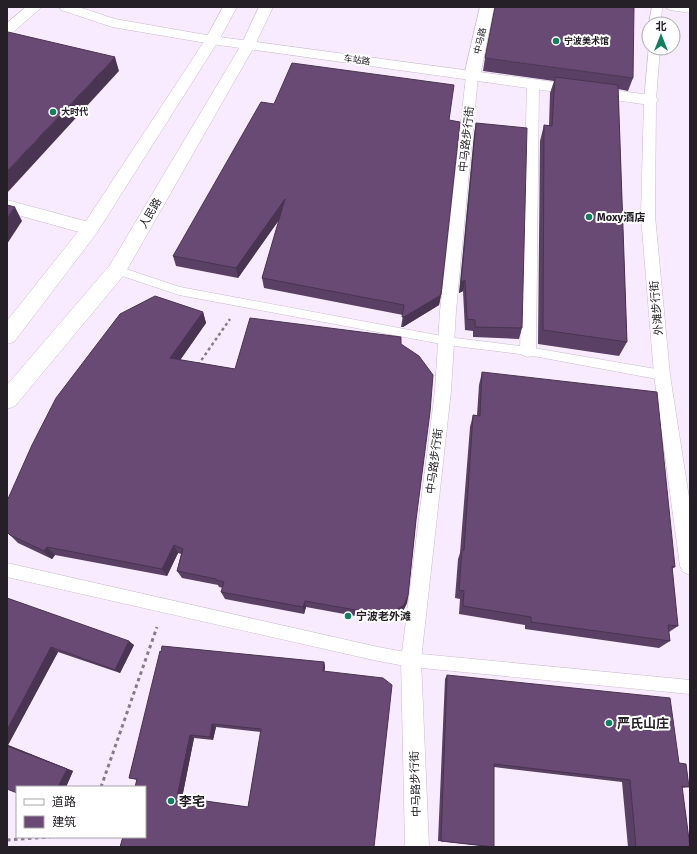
<svg xmlns="http://www.w3.org/2000/svg" width="697" height="854" font-family="'Fira Sans','Noto Sans SC',sans-serif">
<style>
.lines{fill:none;stroke-linecap:round;stroke-linejoin:round}
.service-casing{stroke:#c8bbcd;stroke-width:1}
.pedestrian-casing{stroke:#c8bbcd;stroke-width:1}
.minor-casing{stroke:#c8bbcd;stroke-width:1}
.tertiary-casing{stroke:#c8bbcd;stroke-width:1}
.secondary-casing{stroke:#c8bbcd;stroke-width:1}
.path-far1{stroke:#867c89;stroke-width:2.5;stroke-dasharray:3 3;stroke-linecap:butt}
.path{stroke:#867c89;stroke-width:3;stroke-dasharray:3.5 3.5;stroke-linecap:butt}
.service{fill:#fff;fill-rule:evenodd}
.pedestrian{fill:#fff;fill-rule:evenodd}
.minor{fill:#fff;fill-rule:evenodd}
.tertiary{fill:#fff;fill-rule:evenodd}
.secondary{fill:#fff;fill-rule:evenodd}
.wall{fill:#594064;fill-rule:evenodd}
.shaded-wall{fill:#493451}
.building{fill:#684a74;stroke:#493451;fill-rule:evenodd}
.poi-dot{fill:#0f815f;stroke:#fff;stroke-width:1.5}
.labels{text-anchor:middle;stroke-width:4;stroke-linejoin:round;paint-order:stroke}
.far-street-label{font-size:9px;fill:#252027;stroke:#fff}
.far-poi-label{font-size:9px;font-weight:bold;fill:#252027;stroke:#fff;text-anchor:start}
.street-label{font-size:11px;fill:#252027;stroke:#fff}
.poi-label{font-size:11px;font-weight:bold;fill:#252027;stroke:#fff;text-anchor:start}
.near-poi-label{font-size:13px;font-weight:bold;fill:#252027;stroke:#fff;text-anchor:start}
</style>
<rect width="100%" height="100%" fill="#f9ebff"/>
<g class="lines">
<g class="service-casing">
<g id="service">
<polygon points="117,266 180,287 447,337 528,347 662,370 666,372 668,375 666,378 662,380 528,355 447,345 179,295 113,273 112,270 113,267"/>
<polygon points="7,563 378,647 411,653 690,680 690,694 411,667 378,661 7,577"/>
</g>
</g>
<g class="pedestrian-casing">
<g id="pedestrian">
<polygon points="652,7 662,7 661,24 649,24"/>
<polygon points="665,7 690,7 690,13 670,10"/>
<polygon points="649,47 660,48 656,100 655,216 670,375 690,504 690,575 683,572 680,566 654,375 641,216 644,100"/>
<polygon points="472,72 476,73 478,76 456,311 451,391 421,660 429,847 405,847 401,660 435,391 440,311 466,76 468,73"/>
<polygon points="533,80 537,81 539,84 536,351 534,355 528,357 522,355 520,351 527,84 529,81"/>
</g>
</g>
<g class="minor-casing">
<g id="minor">
<polygon points="26,7 42,7 12,33 7,34 7,23"/>
<polygon points="59,7 79,7 115,19 212,36 650,95 656,97 658,100 656,103 650,105 212,44 112,27 61,10"/>
<polygon points="7,200 96,224 99,229 96,234 90,235 7,212"/>
</g>
</g>
<g class="tertiary-casing">
<polygon id="tertiary" points="480,7 494,7 480,76 477,79 472,81 467,79 464,76"/>
</g>
<g class="secondary-casing">
<g id="secondary">
<polygon points="223,7 237,7 219,40 96,234 14,342 7,344 7,321 84,224 205,40"/>
<polygon points="259,7 273,7 255,45 124,275 15,406 7,409 7,385 110,265 241,45"/>
</g>
</g>
<polyline class="path-far1" points="198,365 230,319"/>
<g class="path">
<polyline points="101,787 157,627"/>
<polyline points="7,840 50,837"/>
</g>
<use href="#service" class="service"/>
<use href="#pedestrian" class="pedestrian"/>
<use href="#minor" class="minor"/>
<use href="#tertiary" class="tertiary"/>
<use href="#secondary" class="secondary"/>
</g>
<g class="wall">
<polygon points="485,58 633,78 628,91 618,89 627,342 619,356 538,344 540,141 544,125 549,126 550,93 554,81 483,71"/>
<polygon points="274,104 449,120 441,295 439,305 403,327 401,327 403,315 264,288 262,278 279,220 238,278 176,266 173,256"/>
<polygon points="476,123 522,328 519,339 473,337 473,331 465,330 463,291 459,293 474,134"/>
<polygon points="203,312 206,323 180,360 235,369 401,344 416,520 408,596 407,603 403,611 391,619 377,620 306,607 304,614 225,599 221,592 223,588 219,587 218,585 182,578 177,571 181,554 178,553 167,576 55,555 52,559 18,543 10,535"/>
<polygon points="482,372 675,567 672,569 678,626 669,632 670,641 659,648 525,629 525,625 459,614 460,599 455,598 458,559 460,553 470,427 473,415 477,415 479,385"/>
<polygon points="7,598 134,645 120,673 58,652 8,745 73,771 66,787 17,787 7,789"/>
<path d="M161,652L324,662L325,667L324,671L374,847H120L137,780L129,778ZM216,727L261,732L248,807L182,798L194,738L213,740Z"/>
<polygon points="447,675 679,763 689,787 682,788 690,847 628,847 622,782 494,767 494,847 438,841 445,679"/>
</g>
<g class="shaded-wall">
<polygon points="115,57 119,71 7,193 7,171"/>
<polygon points="285,199 286,210 238,278 236,268"/>
<polygon points="15,207 22,221 7,244 7,218"/>
<polygon points="465,280 463,291 459,293 461,282"/>
<polygon points="441,295 439,305 403,327 404,317"/>
<polygon points="203,312 206,323 174,369 170,358"/>
<polygon points="174,545 178,553 167,576 162,569"/>
<polygon points="47,547 55,555 52,559 44,551"/>
<polygon points="408,596 407,603 403,611 391,619 392,613"/>
<polygon points="305,601 306,607 304,614 303,607"/>
<polygon points="129,641 134,645 120,673 115,670"/>
<polygon points="51,647 58,652 8,745 73,771 66,787 58,787 7,746 7,730"/>
<polygon points="324,662 325,667 324,676 323,671"/>
<polygon points="212,724 216,727 213,740 210,737"/>
<polygon points="190,735 194,738 182,798 177,797"/>
</g>
<g class="building">
<polygon points="495,7 634,7 633,78 485,58"/>
<polygon points="8,32 115,57 7,171 7,33"/>
<polygon points="292,63 454,85 449,120 460,122 441,295 404,317 402,317 404,305 262,278 285,199 236,268 173,256 261,102 274,104"/>
<polygon points="555,77 618,85 627,342 543,330 544,125 552,126"/>
<polygon points="476,123 527,128 522,328 475,327 475,320 467,319 465,280 461,282"/>
<polygon points="7,205 15,207 7,218"/>
<polygon points="155,296 203,312 170,358 235,369 250,318 401,337 401,344 419,356 433,375 430,412 416,520 408,596 404,605 392,613 378,614 305,601 303,607 221,592 224,582 216,580 216,579 177,571 183,549 174,545 162,569 47,547 44,551 10,535 7,532 7,501 32,445 56,398 120,314"/>
<polygon points="482,372 657,392 675,567 672,566 678,626 668,625 670,641 531,622 531,617 463,606 464,591 459,590 462,550 464,550 473,415 480,416"/>
<polygon points="7,598 129,641 115,670 51,647 7,730"/>
<path d="M162,646L324,662L323,671L383,678L392,685L374,847H120L123,837H145V787H135L137,779L129,778L160,651L161,652ZM212,724L261,729L248,807L177,797L190,735L210,737Z"/>
<polygon points="447,675 670,698 679,763 686,764 689,787 682,786 690,847 636,847 630,780 494,764 494,847 441,841"/>
<polygon points="7,746 67,769 58,787 17,787 17,793 7,789"/>
</g>
<g class="poi-dot">
<circle cx="556" cy="41" r="4"/>
<circle cx="53" cy="112" r="4"/>
<circle cx="589" cy="217" r="4"/>
<circle cx="348" cy="616" r="4"/>
<circle cx="609" cy="723" r="4"/>
<circle cx="171" cy="801" r="4"/>
</g>
<g class="labels">
<g class="far-street-label">
<text transform="translate(480 41) rotate(-77)" y="3">中马路</text>
<text transform="translate(357 60) rotate(8)" y="3">车站路</text>
</g>
<g class="far-poi-label">
<text x="564" y="44">宁波美术馆</text>
<text x="61" y="115">大时代</text>
</g>
<g class="street-label">
<text transform="translate(466 139) rotate(-84)" y="4">中马路步行街</text>
<text transform="translate(150 213) rotate(-60)" y="4">人民路</text>
<text transform="translate(656 308) rotate(-95)" y="4">外滩步行街</text>
<text transform="translate(434 461) rotate(-83)" y="4">中马路步行街</text>
<text transform="translate(415 784) rotate(-92)" y="4">中马路步行街</text>
</g>
<g class="poi-label">
<text x="597" y="221">Moxy酒店</text>
<text x="356" y="620">宁波老外滩</text>
</g>
<g class="near-poi-label">
<text x="617" y="728">严氏山庄</text>
<text x="179" y="806">李宅</text>
</g>
</g>
<rect width="697" height="854" fill="none" stroke="#252027" stroke-width="16"/>
<rect x="16" y="786" width="130" height="52" fill="#ffffff" stroke="#a8a6a9"/>
<rect x="24" y="799" width="20" height="6" fill="#ffffff" stroke="#a8a6a9"/>
<text x="52" y="806" font-size="12" fill="#252027">道路</text>
<rect x="24" y="816" width="20" height="12" fill="#684a74" stroke="#a8a6a9"/>
<text x="52" y="826" font-size="12" fill="#252027">建筑</text>
<g transform="translate(661 36)"><circle r="19" fill="#ffffff" stroke="#a8a6a9"/>
<path d="M0-3L7 15L0 10L-7 15Z" fill="#0f815f"/>
<text y="-6" font-size="11" font-weight="bold" text-anchor="middle" fill="#252027">北</text>
</g>
</svg>
